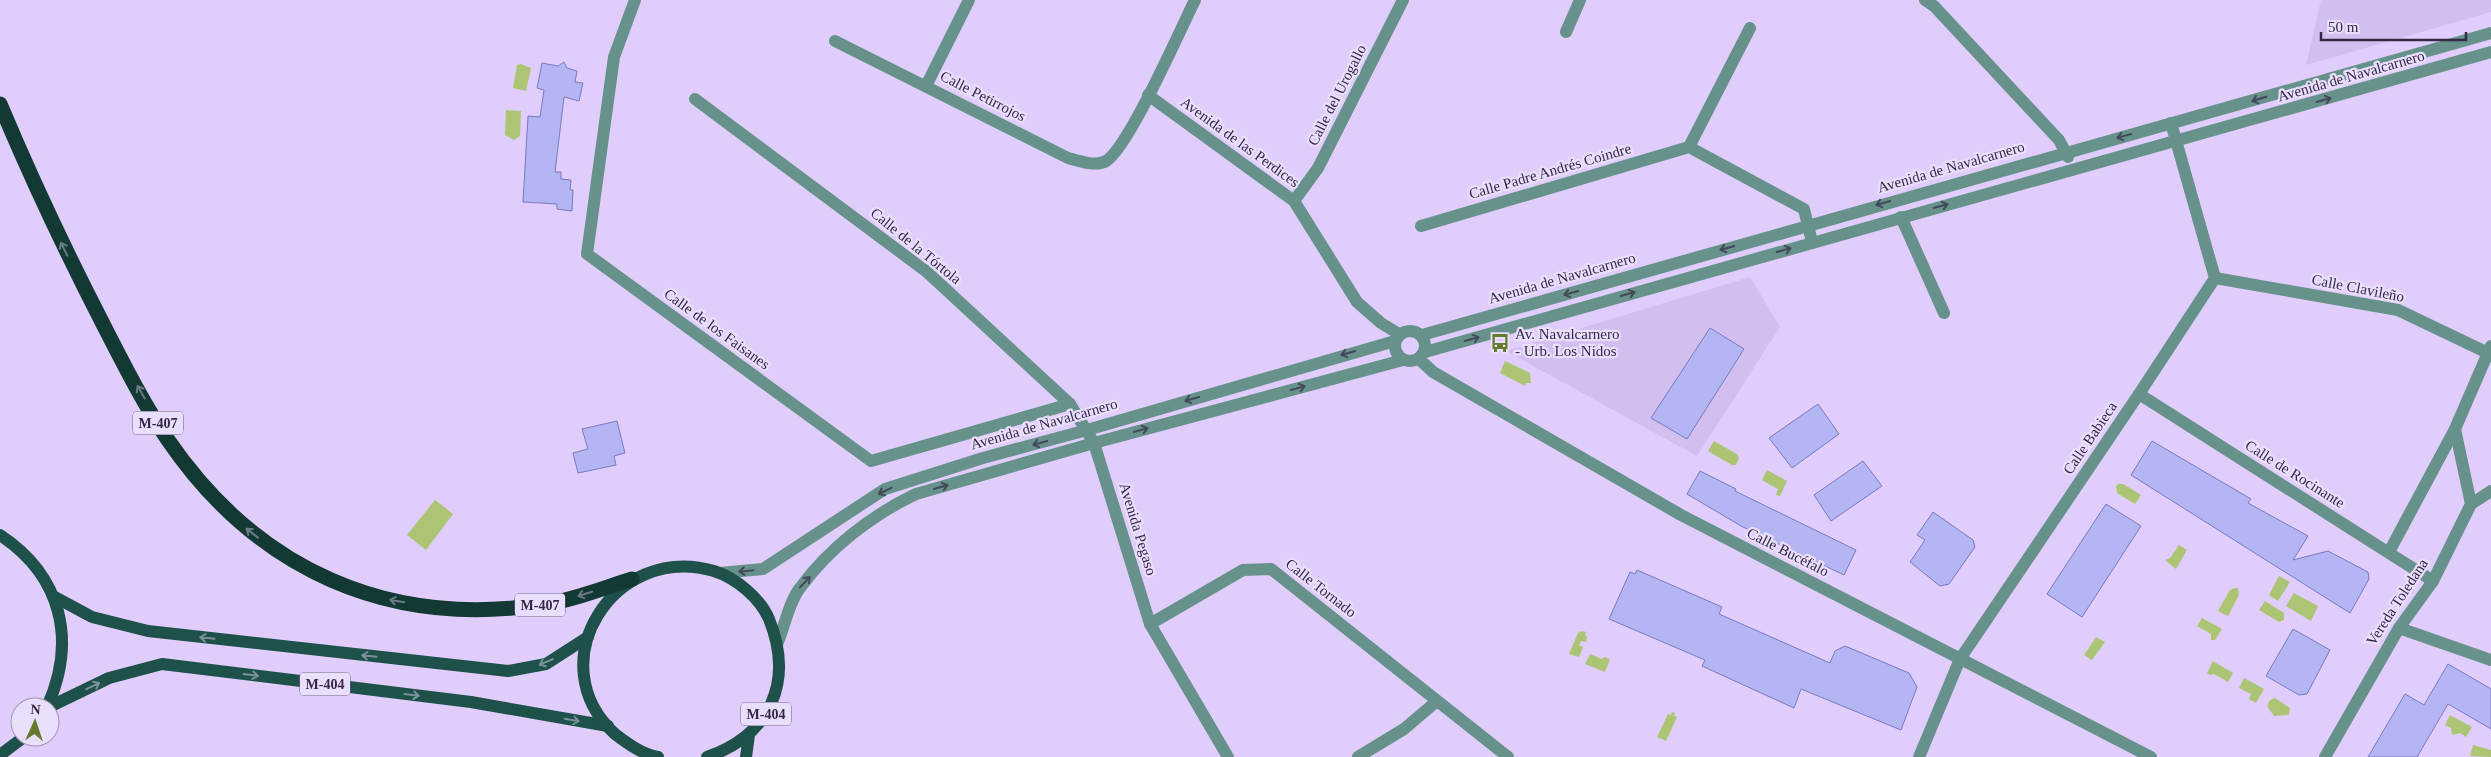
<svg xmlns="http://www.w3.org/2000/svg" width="2491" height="757" font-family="Georgia,serif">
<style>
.built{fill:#d2bff0}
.water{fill:#abc574}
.building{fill:#b4b5f3;stroke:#7a79c2}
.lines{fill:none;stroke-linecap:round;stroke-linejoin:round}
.minor{stroke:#66928b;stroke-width:12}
.major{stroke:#1e514a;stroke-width:12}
.highway{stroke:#133934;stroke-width:15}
.oneway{stroke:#44485b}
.oneway2{stroke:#697b84}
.oneway3{stroke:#7a909b}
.labels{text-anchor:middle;stroke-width:4.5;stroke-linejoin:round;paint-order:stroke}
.shield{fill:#eadefd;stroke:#6b5f7d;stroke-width:1}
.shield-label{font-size:14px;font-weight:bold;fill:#352846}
.street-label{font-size:15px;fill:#352846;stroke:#eadefd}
.poi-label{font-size:15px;fill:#352846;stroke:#eadefd;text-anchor:start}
</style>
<rect width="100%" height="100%" fill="#e0cdfb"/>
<g class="built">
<polygon points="2321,0 2491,0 2491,12 2306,65"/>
<polygon points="1750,277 1780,327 1697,456 1506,351"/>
</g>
<g class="water">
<polygon points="521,64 531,68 526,91 513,88 517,65"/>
<polygon points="506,110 521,111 520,136 514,140 505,135"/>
<polygon points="1505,361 1530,373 1531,383 1526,383 1525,386 1500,373"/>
<polygon points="1714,441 1737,454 1739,458 1736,465 1732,465 1708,451"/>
<polygon points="1767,470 1787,481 1780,496 1776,495 1778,489 1762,480"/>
<polygon points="2118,484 2123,484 2141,495 2135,504 2117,493 2116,486"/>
<polygon points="435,500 453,514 426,550 407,535"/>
<polygon points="2179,545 2187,550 2176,569 2165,560 2170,558"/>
<polygon points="2279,576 2290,582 2278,601 2269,595"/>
<polygon points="2235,588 2238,588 2239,595 2228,616 2218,611 2230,590"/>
<polygon points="2294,593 2318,606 2311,621 2286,606"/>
<polygon points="2265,601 2284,613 2284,620 2279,622 2259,610"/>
<polygon points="2202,618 2222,629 2215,640 2211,640 2211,634 2197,626"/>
<polygon points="1582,631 1586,632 1585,635 1587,636 1586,642 1581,641 1579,645 1583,647 1579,657 1569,654 1578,633"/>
<polygon points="2096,637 2105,642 2092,660 2084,655"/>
<polygon points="1590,654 1602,659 1604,657 1610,659 1605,672 1585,664"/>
<polygon points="2213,661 2233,673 2228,682 2214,674 2210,675 2207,673"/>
<polygon points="2244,678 2264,689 2256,703 2249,699 2251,694 2239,688"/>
<polygon points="2275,698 2290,708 2289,715 2274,716 2267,706 2270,700"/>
<polygon points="1672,712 1675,713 1674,716 1677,717 1666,741 1657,737 1668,714 1671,715"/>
<polygon points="2450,715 2472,727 2466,737 2460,733 2452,735 2451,728 2445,725"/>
<polygon points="2473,745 2491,750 2491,757 2470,756"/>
</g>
<g class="building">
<polygon points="564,62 567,68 577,71 575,82 583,83 579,101 564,97 555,172 561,172 561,179 571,180 570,190 573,190 572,211 557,209 557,204 523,202 528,116 540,117 544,90 537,88 542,63 558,66"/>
<polygon points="1710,328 1744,349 1687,439 1651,418"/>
<polygon points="1818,404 1839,434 1792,468 1769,438"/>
<polygon points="617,421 625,453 614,456 616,465 578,473 573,453 588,449 582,429"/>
<polygon points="2152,441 2251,499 2248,503 2308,536 2293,560 2328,551 2368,572 2369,579 2350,613 2131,475"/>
<polygon points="1863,461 1882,486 1831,521 1814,495"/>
<polygon points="1700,471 1736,489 1735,491 1856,550 1844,575 1741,526 1687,494"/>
<polygon points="2106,504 2141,526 2082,617 2047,594"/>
<polygon points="1933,512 1973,540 1975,547 1949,584 1940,586 1910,562 1925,540 1917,535"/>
<polygon points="1637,570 1722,607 1719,614 1830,663 1835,651 1845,646 1909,673 1917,687 1901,730 1801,689 1794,708 1702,666 1705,660 1609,619 1630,572 1635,574"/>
<polygon points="2293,629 2330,650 2307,694 2299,695 2266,676"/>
<polygon points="2448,664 2491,689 2491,729 2448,704 2417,757 2368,757 2405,694 2424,705"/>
</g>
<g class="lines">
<g class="minor">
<polyline points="635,0 614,57 587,254 871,461 1070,404"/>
<polyline points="1925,0 1934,6 2059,140 2068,157"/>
<polyline points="1566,32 1580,0"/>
<path d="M835,41L1068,158C1079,161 1096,167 1106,161C1129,147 1180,30 1195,0"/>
<polyline points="926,86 969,0"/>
<polyline points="1148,95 1294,201 1357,302 1381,323 1399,334"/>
<polyline points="695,99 927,272 1070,404 1094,443 1150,624"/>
<polyline points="1689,147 1750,28"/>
<polyline points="1294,201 1318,168 1403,0"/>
<polyline points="1901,217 1944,313"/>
<polyline points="1421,226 1689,147 1804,209 1812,242"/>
<polyline points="2215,278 2398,310 2488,353"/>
<circle cx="1410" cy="346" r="15"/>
<polyline points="1422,335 2491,33"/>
<polyline points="1425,352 2491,52"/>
<polyline points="1419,359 1433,372 1681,515 2151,757"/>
<polyline points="2139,394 2433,581"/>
<polyline points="2471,504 2491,491"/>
<polyline points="2389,552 2455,429 2491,346"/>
<polyline points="720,573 763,569 885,489 983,458 1087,430 1395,341"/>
<polyline points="2399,628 2491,660"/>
<path d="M778,642C785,625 789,602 800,588C829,548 872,515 916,494L1094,443L1403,360"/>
<polyline points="1228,757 1150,624 1243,570 1271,569 1508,757"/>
<polyline points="1358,757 1404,729 1437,701"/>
<polyline points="1919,757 1960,659 2139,394 2215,278 2171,123"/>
<polyline points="2325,757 2399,628 2433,581 2471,504 2455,429"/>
</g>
<g class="major">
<path d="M0,535C62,576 77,641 47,707"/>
<polyline points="53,596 92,617 148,631 508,671 546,664 588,637"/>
<polyline points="49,707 109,678 162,664 471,702 608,726"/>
<polyline points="0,755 24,737"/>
<path d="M658,757C642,754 628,744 615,734C538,664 613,542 714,571C736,578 760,598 769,619C794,681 771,735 707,757"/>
<polyline points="746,757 749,735"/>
</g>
<path class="highway" d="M0,104C31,178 65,250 102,322C122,361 143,403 168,440C257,570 389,629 545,604C574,600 603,588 632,579"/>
</g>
<defs><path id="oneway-shaft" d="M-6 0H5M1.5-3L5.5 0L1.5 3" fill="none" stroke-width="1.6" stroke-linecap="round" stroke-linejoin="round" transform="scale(1.25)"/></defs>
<g class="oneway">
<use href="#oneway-shaft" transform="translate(2259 99) rotate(163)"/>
<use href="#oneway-shaft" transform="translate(2324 100) rotate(-16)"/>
<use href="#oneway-shaft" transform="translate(2124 136) rotate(165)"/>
<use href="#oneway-shaft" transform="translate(1883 203) rotate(164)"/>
<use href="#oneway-shaft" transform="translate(1941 206) rotate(-16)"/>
<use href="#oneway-shaft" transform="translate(1727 248) rotate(164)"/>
<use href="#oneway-shaft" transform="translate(1784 250) rotate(-16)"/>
<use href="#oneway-shaft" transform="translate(1571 293) rotate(164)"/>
<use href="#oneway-shaft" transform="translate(1628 294) rotate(-16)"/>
<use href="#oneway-shaft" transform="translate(1472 339) rotate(-16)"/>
<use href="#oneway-shaft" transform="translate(1348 353) rotate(164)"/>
<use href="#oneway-shaft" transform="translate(1298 388) rotate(-15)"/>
<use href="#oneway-shaft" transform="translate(1192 399) rotate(164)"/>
<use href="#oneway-shaft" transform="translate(1141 430) rotate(-15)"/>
<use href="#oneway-shaft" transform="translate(1040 443) rotate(165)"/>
<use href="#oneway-shaft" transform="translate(941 487) rotate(-16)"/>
<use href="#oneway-shaft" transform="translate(885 491) rotate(154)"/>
<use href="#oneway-shaft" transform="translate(746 571) rotate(174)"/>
<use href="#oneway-shaft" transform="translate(805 582) rotate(-47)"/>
</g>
<g class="oneway2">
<use href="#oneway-shaft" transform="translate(64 249) rotate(-116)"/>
<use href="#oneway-shaft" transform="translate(141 392) rotate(-120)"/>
<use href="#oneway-shaft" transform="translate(252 533) rotate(-142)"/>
<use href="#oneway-shaft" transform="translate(585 594) rotate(163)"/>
<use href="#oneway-shaft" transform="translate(397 601) rotate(-170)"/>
</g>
<g class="oneway3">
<use href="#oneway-shaft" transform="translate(207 638) rotate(-174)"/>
<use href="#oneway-shaft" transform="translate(369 656) rotate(-174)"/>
<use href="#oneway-shaft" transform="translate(546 662) rotate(157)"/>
<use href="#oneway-shaft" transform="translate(251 675) rotate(7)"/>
<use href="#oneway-shaft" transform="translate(93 686) rotate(-25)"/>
<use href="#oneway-shaft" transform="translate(412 695) rotate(7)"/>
<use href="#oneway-shaft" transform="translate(572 720) rotate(10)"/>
</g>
<defs>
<g id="bus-bare" transform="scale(1.5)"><path d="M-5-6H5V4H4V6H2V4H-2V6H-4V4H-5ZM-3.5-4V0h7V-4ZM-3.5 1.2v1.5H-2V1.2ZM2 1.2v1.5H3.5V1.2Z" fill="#647b2c" stroke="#eadefd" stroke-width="2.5" paint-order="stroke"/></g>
</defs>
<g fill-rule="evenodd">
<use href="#bus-bare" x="1500" y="343"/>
</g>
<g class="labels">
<g class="shield">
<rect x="133" y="411.5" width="50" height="23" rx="4"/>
<rect x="515" y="593.5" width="50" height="23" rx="4"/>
<rect x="300" y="672.5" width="50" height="23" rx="4"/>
<rect x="741" y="702.5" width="50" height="23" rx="4"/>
</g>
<g class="shield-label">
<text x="158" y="428">M-407</text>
<text x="540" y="610">M-407</text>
<text x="325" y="689">M-404</text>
<text x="766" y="719">M-404</text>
</g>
<g class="street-label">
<text transform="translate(2351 76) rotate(-16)" y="5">Avenida de Navalcarnero</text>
<text transform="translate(1337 95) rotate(-63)" y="5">Calle del Urogallo</text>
<text transform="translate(983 96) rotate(27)" y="5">Calle Petirrojos</text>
<text transform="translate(1240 142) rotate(36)" y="5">Avenida de las Perdices</text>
<text transform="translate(1951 167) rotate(-16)" y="5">Avenida de Navalcarnero</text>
<text transform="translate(1550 171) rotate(-16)" y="5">Calle Padre Andrés Coindre</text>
<text transform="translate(916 246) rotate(39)" y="5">Calle de la Tórtola</text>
<text transform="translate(1562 278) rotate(-16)" y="5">Avenida de Navalcarnero</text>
<text transform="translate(2358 288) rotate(11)" y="5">Calle Clavileño</text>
<text transform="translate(717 329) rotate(36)" y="5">Calle de los Faisanes</text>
<text transform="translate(1044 424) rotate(-16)" y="5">Avenida de Navalcarnero</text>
<text transform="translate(2090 438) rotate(-56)" y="5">Calle Babieca</text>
<text transform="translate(2295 474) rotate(32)" y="5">Calle de Rocinante</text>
<text transform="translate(1138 529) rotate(73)" y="5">Avenida Pegaso</text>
<text transform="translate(1788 552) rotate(27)" y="5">Calle Bucéfalo</text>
<text transform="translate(1321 588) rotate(38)" y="5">Calle Tornado</text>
<text transform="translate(2397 602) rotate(-57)" y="5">Vereda Toledana</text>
</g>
<g class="poi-label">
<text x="1515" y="339">Av. Navalcarnero<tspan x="1515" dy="17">- Urb. Los Nidos</tspan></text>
</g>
</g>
<g transform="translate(35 722) rotate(3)"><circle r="24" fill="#eadefd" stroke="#a295b4"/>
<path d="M0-4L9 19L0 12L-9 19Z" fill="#647b2c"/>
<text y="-8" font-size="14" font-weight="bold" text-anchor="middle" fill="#352846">N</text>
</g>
<path d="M2321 32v8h145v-8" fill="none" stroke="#352846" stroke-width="2.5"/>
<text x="2328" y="32" font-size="15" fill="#352846" stroke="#eadefd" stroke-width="4" paint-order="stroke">50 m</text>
</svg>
